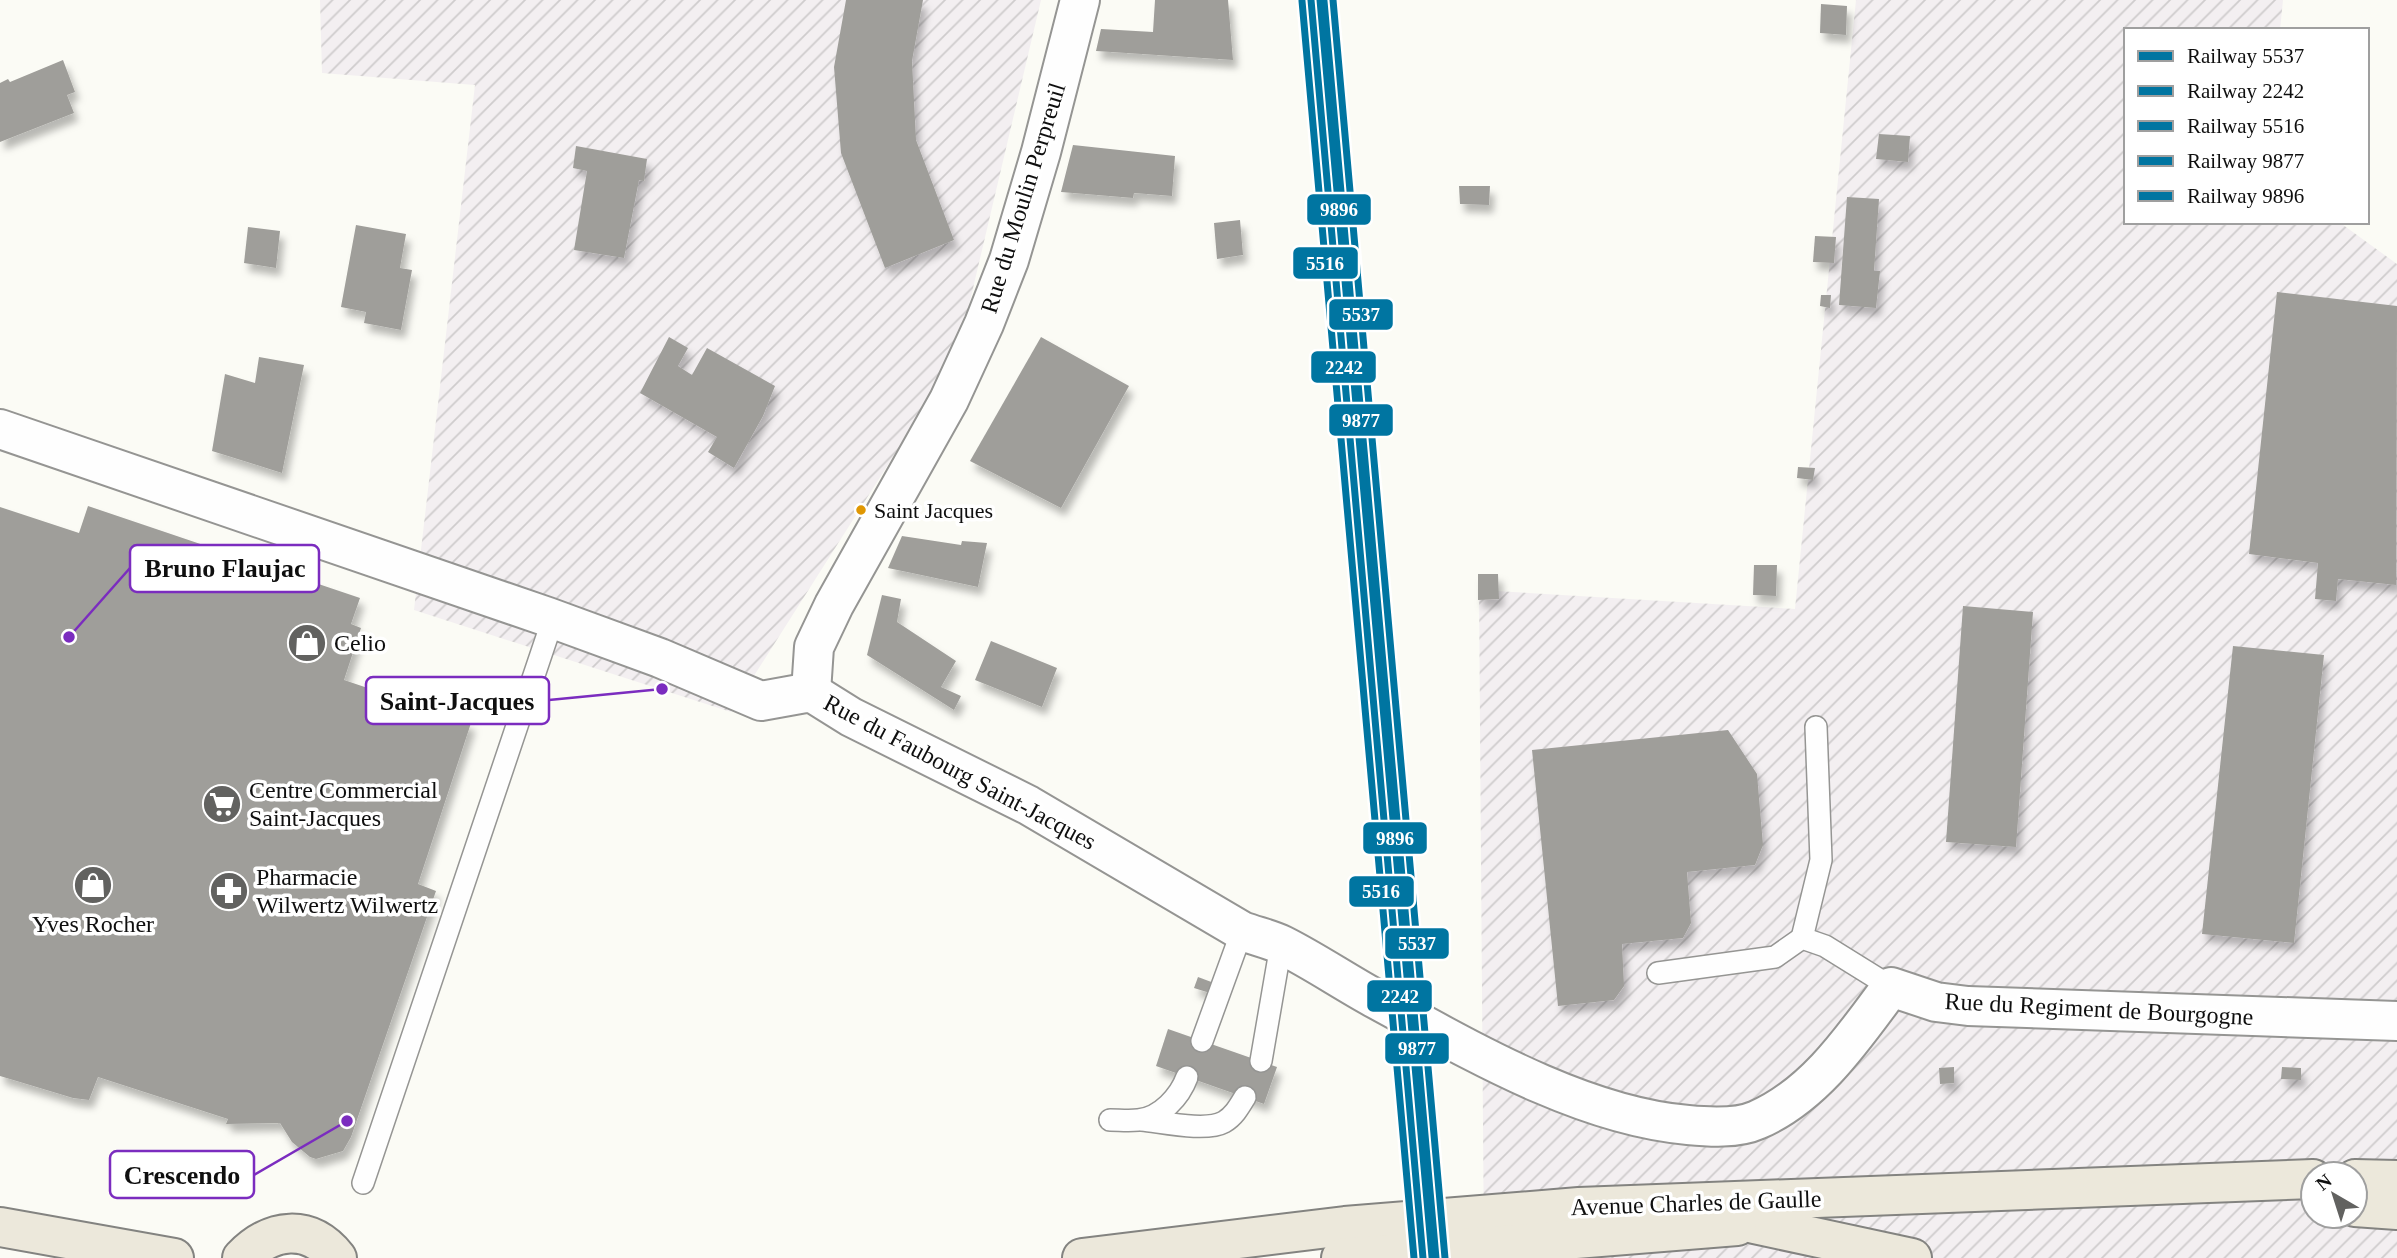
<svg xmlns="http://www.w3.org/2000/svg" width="2397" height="1258" font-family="Georgia,serif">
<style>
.industrial{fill:url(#industrial-furrows);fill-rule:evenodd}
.building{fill:#9f9e9a;filter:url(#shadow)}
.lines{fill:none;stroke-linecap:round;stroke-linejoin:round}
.service-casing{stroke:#959593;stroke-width:24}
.minor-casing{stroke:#959593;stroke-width:42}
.primary-casing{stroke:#838380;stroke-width:42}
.service{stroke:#fefefe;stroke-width:21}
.minor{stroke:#fefefe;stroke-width:38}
.primary{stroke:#ece8db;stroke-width:38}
.rail-1-casing{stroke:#fff;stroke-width:12}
.rail-2-casing{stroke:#fff;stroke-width:12}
.rail-3-casing{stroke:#fff;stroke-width:12}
.rail-4-casing{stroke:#fff;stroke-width:12}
.rail-5-casing{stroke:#fff;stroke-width:12}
.rail-1{stroke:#0075a1;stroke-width:7}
.rail-2{stroke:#0075a1;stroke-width:7}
.rail-3{stroke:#0075a1;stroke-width:7}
.rail-4{stroke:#0075a1;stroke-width:7}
.rail-5{stroke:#0075a1;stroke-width:7}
.bus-dot{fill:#e09702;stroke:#fff;stroke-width:2.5}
.labels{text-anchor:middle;stroke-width:7;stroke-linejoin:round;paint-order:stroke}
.bus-label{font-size:22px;fill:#0f0f0f;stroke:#fff;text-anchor:start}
.street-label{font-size:24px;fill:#0f0f0f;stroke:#fff}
.poi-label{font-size:24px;fill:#0f0f0f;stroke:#fff;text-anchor:start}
.leader{fill:none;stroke:#7b2cbf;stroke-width:2.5}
.callout-dot{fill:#7b2cbf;stroke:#fff;stroke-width:2.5}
.callout{fill:#fff;stroke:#7b2cbf;stroke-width:2.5}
.callout-label{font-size:26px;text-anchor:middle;font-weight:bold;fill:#0f0f0f}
.line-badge{stroke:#fff;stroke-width:2.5}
.badge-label{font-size:19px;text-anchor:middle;font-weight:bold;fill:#fff}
</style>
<defs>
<pattern id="industrial-furrows" width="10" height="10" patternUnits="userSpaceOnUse" patternTransform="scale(1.75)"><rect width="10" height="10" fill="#f3eff1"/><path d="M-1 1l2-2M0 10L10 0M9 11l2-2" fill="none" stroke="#cfcccd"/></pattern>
<filter id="shadow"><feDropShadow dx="4.5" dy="8" stdDeviation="3.5" flood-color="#0004"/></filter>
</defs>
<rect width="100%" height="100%" fill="#fbfbf5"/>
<g class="industrial">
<polygon points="320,0 1041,0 957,356 731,712 414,610 475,85 322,73"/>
<path d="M1856,0H2283L2280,30H2126V222H2339L2397,264V1258H1484L1479,590L1795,609ZM2313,1174H2355V1216H2313Z"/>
</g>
<g class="building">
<polygon points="846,0 923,0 912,61 916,140 954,240 885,268 841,153 834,67"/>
<polygon points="1155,0 1228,0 1233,60 1096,51 1101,29 1153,32"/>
<polygon points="1821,4 1847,6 1846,35 1820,33"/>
<polygon points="63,60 75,92 67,95 74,113 0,142 0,83 8,79 10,82"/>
<polygon points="1879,134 1910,136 1908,162 1876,159"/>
<polygon points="1073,145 1175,156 1172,196 1134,193 1133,198 1061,192"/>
<polygon points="576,146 647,159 644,181 639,180 624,258 574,250 587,171 573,168"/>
<polygon points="1459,186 1490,186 1489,205 1460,204"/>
<polygon points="1847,197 1879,199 1874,271 1880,271 1876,308 1839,305"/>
<polygon points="1240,220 1243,255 1217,259 1214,223"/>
<polygon points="356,225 406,234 400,268 412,270 401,330 364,323 366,312 341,307"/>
<polygon points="248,227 280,231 276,268 244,263"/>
<polygon points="1815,236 1836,237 1834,263 1813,262"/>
<polygon points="2277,292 2397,306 2396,585 2338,579 2336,601 2315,599 2318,563 2249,554"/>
<polygon points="1821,295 1831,295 1830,308 1820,306"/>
<polygon points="669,337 688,348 678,366 692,375 707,348 775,386 763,416 734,468 708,452 717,437 640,393"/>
<polygon points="1041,337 1129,386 1061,508 970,461"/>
<polygon points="259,357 304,365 282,473 212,451 225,374 255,383"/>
<polygon points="1798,467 1815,468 1813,480 1797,478"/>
<polygon points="88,506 360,598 351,624 361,628 344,680 471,723 418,884 436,891 351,1137 343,1151 316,1159 310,1157 292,1142 280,1123 226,1124 228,1119 98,1077 89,1100 73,1098 0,1076 0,507 79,533"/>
<polygon points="902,536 961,545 962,541 987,543 978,587 888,568"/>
<polygon points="1754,565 1777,565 1776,596 1753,595"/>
<polygon points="1478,574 1498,574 1499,599 1478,600"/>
<polygon points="882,595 901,599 897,622 956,661 941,687 961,696 954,710 867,655"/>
<polygon points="1963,606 2033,612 2016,847 1946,842"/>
<polygon points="991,641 1057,668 1042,707 975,680"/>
<polygon points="2233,646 2324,655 2294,943 2202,934"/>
<polygon points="1728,730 1757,774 1763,845 1755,865 1687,872 1691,923 1683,938 1622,944 1624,986 1614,1000 1558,1006 1532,750"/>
<polygon points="1198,977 1214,983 1210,993 1194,988"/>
<polygon points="1168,1029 1277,1067 1264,1104 1156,1066"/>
<polygon points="1954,1067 1954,1083 1940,1084 1939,1068"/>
<polygon points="2282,1067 2301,1068 2301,1080 2281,1079"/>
</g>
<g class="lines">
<g class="service-casing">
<g id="service">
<polyline points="1802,938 1821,860 1816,727"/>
<polyline points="1658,973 1775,957 1802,938 1825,946 1891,987"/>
<polyline points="1202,1041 1242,931"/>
<polyline points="1261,1061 1281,945"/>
<path d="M1110,1120C1119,1120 1129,1121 1138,1120C1161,1118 1180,1096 1187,1077"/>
<path d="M1142,1120C1162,1122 1206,1132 1224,1122C1234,1116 1239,1107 1245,1097"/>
<polyline points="363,1183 553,619"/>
</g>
</g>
<g class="minor-casing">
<g id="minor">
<path d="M0,429L548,617L660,658L761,701L811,692L851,717L1028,805L1242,931C1255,936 1270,939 1282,945C1314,961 1343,981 1374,998C1468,1049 1581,1116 1688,1125C1709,1127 1737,1129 1757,1120C1815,1095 1854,1037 1891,987L1936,1002L1968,1006L2397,1021"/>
<polyline points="811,692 814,647 834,605 949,400 984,324 1009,260 1041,152 1080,0"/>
</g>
</g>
<g class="primary-casing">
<g id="primary">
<polyline points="2355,1179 2397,1180"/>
<polyline points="2355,1207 2397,1210"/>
<polyline points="1754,1224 1912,1258"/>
<polyline points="0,1227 174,1258"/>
<path d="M242,1258C271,1228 309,1223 337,1258"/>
<polyline points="1082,1258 1345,1226 1579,1207 2313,1179"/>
<polyline points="1341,1258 1737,1226"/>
</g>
</g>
<use href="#service" class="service"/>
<use href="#minor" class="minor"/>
<use href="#primary" class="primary"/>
<g class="rail-1-casing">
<polyline id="rail-1" points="1333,0 1445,1258"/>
</g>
<g class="rail-2-casing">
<polyline id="rail-2" points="1311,0 1423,1258"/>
</g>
<g class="rail-3-casing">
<polyline id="rail-3" points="1302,1 1414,1258"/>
</g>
<g class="rail-4-casing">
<polyline id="rail-4" points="1324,1 1436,1258"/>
</g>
<g class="rail-5-casing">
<polyline id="rail-5" points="1320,0 1432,1257"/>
</g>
<use href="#rail-1" class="rail-1"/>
<use href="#rail-2" class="rail-2"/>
<use href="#rail-3" class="rail-3"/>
<use href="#rail-4" class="rail-4"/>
<use href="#rail-5" class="rail-5"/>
</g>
<defs>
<g id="shop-disc" transform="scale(2.0125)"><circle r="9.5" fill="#626260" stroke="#fff"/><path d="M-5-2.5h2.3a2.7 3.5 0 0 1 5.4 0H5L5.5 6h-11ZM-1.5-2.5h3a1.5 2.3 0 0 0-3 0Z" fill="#fff"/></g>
<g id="supermarket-disc" transform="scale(2.0125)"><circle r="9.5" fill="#626260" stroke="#fff"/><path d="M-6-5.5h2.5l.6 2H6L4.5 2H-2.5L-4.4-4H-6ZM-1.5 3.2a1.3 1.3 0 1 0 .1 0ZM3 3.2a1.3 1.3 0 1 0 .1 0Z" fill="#fff"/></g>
<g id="pharmacy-disc" transform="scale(2.0125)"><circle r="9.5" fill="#626260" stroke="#fff"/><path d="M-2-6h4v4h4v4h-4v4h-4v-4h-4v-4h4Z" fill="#fff"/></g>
</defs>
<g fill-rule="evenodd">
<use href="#shop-disc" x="307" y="643"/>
<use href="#supermarket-disc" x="222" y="804"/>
<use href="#shop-disc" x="93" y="885"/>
<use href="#pharmacy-disc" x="229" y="891"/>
</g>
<circle class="bus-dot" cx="861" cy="510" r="6"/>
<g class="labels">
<g class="bus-label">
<text x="874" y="518">Saint Jacques</text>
</g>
<g class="street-label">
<text transform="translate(1023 198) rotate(-73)" y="8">Rue du Moulin Perpreuil</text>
<text transform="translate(960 772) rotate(28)" y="8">Rue du Faubourg Saint-Jacques</text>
<text transform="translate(2099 1009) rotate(3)" y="8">Rue du Regiment de Bourgogne</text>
<text transform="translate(1696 1203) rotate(-2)" y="8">Avenue Charles de Gaulle</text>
</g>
<g class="poi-label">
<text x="334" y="651">Celio</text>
<text x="249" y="798">Centre Commercial<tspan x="249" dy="28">Saint-Jacques</tspan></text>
<text x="256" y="885">Pharmacie<tspan x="256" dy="28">Wilwertz Wilwertz</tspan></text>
<text x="93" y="932" text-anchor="middle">Yves Rocher</text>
</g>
</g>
<path class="leader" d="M69 637L130 568M662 689L549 700M347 1121L254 1175"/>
<g class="callout-dot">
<circle cx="69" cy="637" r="7"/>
<circle cx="662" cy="689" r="7"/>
<circle cx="347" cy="1121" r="7"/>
</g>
<g class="callout">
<rect x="130" y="545" width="189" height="47" rx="7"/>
<rect x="366" y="677" width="183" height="47" rx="7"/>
<rect x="110" y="1151" width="144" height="47" rx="7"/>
</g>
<g class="callout-label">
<text x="225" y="577">Bruno Flaujac</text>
<text x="457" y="710">Saint-Jacques</text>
<text x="182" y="1184">Crescendo</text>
</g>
<g class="line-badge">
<rect x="1306" y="193" width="66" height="33" rx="7" fill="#0075a1"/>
<rect x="1292" y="246" width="67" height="34" rx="7" fill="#0075a1"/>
<rect x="1328" y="298" width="66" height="33" rx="7" fill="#0075a1"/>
<rect x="1310" y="350" width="67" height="34" rx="7" fill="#0075a1"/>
<rect x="1328" y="403" width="66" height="34" rx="7" fill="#0075a1"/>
<rect x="1362" y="821" width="66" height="34" rx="7" fill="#0075a1"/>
<rect x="1348" y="875" width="67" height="33" rx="7" fill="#0075a1"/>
<rect x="1384" y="927" width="66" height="33" rx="7" fill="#0075a1"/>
<rect x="1366" y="979" width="67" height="34" rx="7" fill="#0075a1"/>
<rect x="1384" y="1032" width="66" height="33" rx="7" fill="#0075a1"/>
</g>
<g class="badge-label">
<text x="1339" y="216">9896</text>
<text x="1325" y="270">5516</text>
<text x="1361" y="321">5537</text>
<text x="1344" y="374">2242</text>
<text x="1361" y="427">9877</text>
<text x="1395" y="845">9896</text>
<text x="1381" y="898">5516</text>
<text x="1417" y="950">5537</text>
<text x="1400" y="1003">2242</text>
<text x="1417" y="1055">9877</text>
</g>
<rect x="2124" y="28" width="245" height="196" fill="#ffffff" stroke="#9f9f9f" stroke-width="2"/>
<rect x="2138" y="51" width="35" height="10" fill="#0075a1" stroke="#9f9f9f" stroke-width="2"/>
<text x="2187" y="63" font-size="21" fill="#0f0f0f">Railway 5537</text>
<rect x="2138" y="86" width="35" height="10" fill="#0075a1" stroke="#9f9f9f" stroke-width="2"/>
<text x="2187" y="98" font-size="21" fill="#0f0f0f">Railway 2242</text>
<rect x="2138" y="121" width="35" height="10" fill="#0075a1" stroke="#9f9f9f" stroke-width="2"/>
<text x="2187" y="133" font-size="21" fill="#0f0f0f">Railway 5516</text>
<rect x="2138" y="156" width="35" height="10" fill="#0075a1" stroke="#9f9f9f" stroke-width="2"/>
<text x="2187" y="168" font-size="21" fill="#0f0f0f">Railway 9877</text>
<rect x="2138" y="191" width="35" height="10" fill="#0075a1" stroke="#9f9f9f" stroke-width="2"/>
<text x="2187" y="203" font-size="21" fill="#0f0f0f">Railway 9896</text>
<g transform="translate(2334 1195) rotate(321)"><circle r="33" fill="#ffffff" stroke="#9f9f9f" stroke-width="2"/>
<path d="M0-5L12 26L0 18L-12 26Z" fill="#626260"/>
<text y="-10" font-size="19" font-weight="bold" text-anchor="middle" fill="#0f0f0f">N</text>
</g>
</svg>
